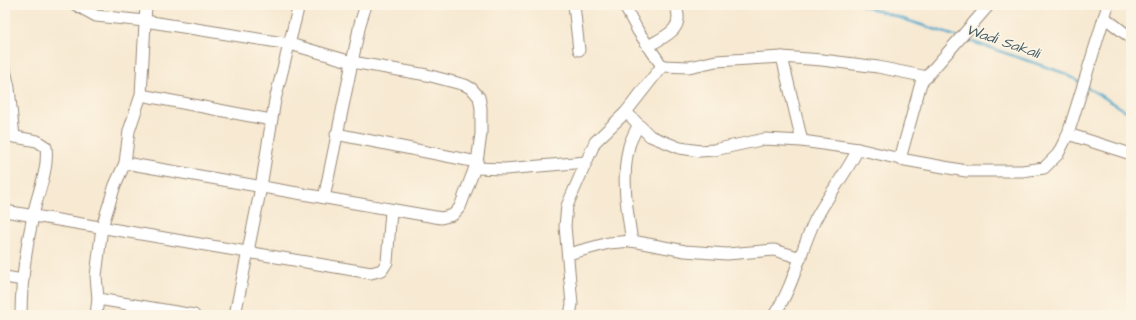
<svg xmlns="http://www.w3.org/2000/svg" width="1136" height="320" font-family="'Architects Daughter',sans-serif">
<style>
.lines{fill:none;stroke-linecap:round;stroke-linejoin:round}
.stream{stroke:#51a8cd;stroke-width:2.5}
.minor-casing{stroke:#998a78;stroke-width:13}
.minor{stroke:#fff;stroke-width:11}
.labels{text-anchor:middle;stroke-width:3.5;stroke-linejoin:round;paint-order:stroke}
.water-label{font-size:15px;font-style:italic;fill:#445c64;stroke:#fcf5e5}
</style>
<rect width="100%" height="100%" fill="#fcf5e5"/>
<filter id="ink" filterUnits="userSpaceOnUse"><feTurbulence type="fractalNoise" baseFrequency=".025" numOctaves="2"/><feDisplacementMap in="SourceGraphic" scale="8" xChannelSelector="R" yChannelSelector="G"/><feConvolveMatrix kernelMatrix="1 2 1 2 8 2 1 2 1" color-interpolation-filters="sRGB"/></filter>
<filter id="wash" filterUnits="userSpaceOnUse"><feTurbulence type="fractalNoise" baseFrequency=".012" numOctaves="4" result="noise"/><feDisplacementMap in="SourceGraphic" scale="16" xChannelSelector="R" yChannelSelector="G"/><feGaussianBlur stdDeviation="0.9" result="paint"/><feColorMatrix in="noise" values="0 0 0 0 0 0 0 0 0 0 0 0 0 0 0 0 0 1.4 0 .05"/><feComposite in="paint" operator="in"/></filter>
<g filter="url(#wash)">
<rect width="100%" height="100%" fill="#f7e9d2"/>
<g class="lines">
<g class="stream">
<polyline points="861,5 958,37"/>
<polyline points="964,39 1064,73 1081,83"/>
<polyline points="1085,86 1131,114"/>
</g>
</g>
</g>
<g filter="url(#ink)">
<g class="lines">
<g class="minor-casing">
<g id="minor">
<polyline points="76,5 96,16 145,21 290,44 352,62 427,75 465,85 472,89 479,97 481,108 481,134 477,162 460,207 453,215 441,218 125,163"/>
<polyline points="574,5 579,50"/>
<polyline points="624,5 638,31 662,66"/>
<polyline points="1104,17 1131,38"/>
<path d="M648,46C666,36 686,29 675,5"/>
<polyline points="782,57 802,141"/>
<polyline points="662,66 689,67 716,61 782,57 822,60 878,67 927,77"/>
<polyline points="5,70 9,88 14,137"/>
<polyline points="141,95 271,120"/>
<polyline points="626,112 650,136 680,148 700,151 714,150 765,139 802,141 858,149"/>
<polyline points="336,134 477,162"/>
<polyline points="1068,134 1131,154"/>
<path d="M5,135L37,141L46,147C49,170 37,194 33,216C26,248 21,283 21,315"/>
<polyline points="900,159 966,171 1022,171 1044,168 1058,154 1068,134 1108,5"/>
<polyline points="475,168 505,169 586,162"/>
<polyline points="324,198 360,24 366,5"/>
<polyline points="5,211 371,273 382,270 387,262 391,211"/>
<path d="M632,241C627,211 621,176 629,146C631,139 635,132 638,126"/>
<polyline points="568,254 609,243 632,241 685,251 727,254 774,250 801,258"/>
<polyline points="5,277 23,280"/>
<polyline points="98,299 194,315"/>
<polyline points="96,315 98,299 96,276 102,227 115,185 125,163 129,131 141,95 146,5"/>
<polyline points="235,315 261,187 275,100 299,5"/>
<polyline points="570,315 572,304 565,226 567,206 595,142 626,112 662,66"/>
<path d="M774,315C794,286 800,251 815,220C828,195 846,174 858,149L900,159L921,83L989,5"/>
</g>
</g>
<use href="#minor" class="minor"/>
</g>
</g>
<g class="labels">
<g class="water-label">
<text transform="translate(1003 41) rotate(19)" y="5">Wadi Sakali</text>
</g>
</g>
<rect width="1136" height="320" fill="none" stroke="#fcf5e5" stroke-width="20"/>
</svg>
